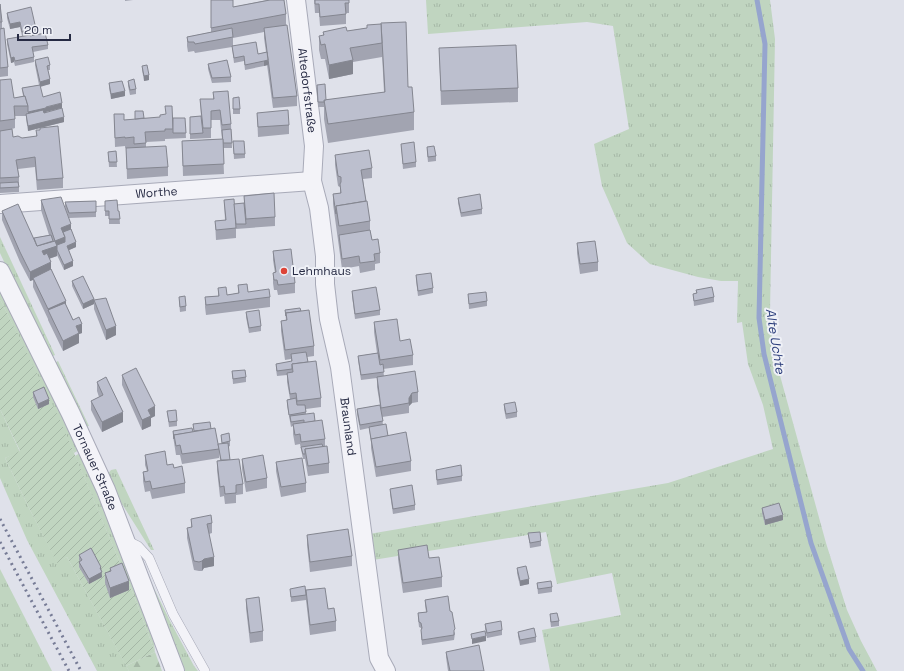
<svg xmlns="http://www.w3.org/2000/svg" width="904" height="671" font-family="'Space Grotesk',sans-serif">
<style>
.grass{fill:url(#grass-tufts)}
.forest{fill:url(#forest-firs)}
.garden{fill:url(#garden-furrows)}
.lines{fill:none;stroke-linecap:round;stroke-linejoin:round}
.stream{stroke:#96a5ce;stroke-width:5}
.lane-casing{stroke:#a8aab8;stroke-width:10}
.street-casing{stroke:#a8aab8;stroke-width:20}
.lane{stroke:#f3f3f8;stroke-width:9}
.street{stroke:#f3f3f8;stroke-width:18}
.rail{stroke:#777c96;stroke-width:3;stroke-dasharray:2 4;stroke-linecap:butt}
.wall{fill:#a2a4b1;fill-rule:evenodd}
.shaded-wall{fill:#848690}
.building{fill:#bcbfce;stroke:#848690}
.poi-dot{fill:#dd4337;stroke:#eff1f7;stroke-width:1.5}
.labels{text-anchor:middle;stroke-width:4;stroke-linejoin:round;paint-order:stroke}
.street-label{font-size:12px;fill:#262a43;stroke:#eff1f7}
.poi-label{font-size:12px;fill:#262a43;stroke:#eff1f7;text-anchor:start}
.water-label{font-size:13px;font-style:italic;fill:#2c3e7c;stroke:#eff1f7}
</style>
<defs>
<pattern id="grass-tufts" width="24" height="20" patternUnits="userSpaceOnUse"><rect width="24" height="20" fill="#c0d5c0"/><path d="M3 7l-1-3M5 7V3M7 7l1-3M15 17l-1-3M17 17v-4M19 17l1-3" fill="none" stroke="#a5b7a6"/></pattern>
<pattern id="forest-firs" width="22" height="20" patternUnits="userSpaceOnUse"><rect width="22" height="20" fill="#c0d5c0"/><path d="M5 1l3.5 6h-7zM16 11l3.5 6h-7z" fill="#a5b7a6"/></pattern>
<pattern id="garden-furrows" width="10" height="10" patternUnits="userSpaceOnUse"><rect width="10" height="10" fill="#c0d5c0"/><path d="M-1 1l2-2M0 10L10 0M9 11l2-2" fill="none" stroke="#a5b7a6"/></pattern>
</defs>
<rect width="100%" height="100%" fill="#dfe1ea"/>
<g class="grass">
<polygon points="426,0 770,0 775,39 770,312 773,350 826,543 847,610 861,641 877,671 550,671 542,630 621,615 612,573 557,584 546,532 373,560 369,534 668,483 773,449 763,405 748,364 742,322 737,323 738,281 721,281 698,277 650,264 627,243 602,186 594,144 629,129 613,26 587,22 428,34"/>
<polygon points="0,237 55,355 51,357 46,352 0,253"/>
<polygon points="0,288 79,450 74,453 60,422 0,299"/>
<polygon points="58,361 89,426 83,427 53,364"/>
<polygon points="0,409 20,452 5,458 29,508 57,562 67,557 129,671 97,671 27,540 0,478"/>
<path d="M80,453C107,516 131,579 154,643L155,652L132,591L75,456Z"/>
<polygon points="116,469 154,550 151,550 122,504 118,502 107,475 111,470"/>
<polygon points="0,569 52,671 0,671"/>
<polygon points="145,570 170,621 194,666 198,671 185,671"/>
</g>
<polygon class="forest" points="155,652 162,671 129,671 126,666"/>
<polygon class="garden" points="0,299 61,422 132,591 155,652 126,666 67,557 57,563 29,508 5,458 20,451 0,409"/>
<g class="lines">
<polyline class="stream" points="757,0 765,44 759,318 764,354 811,543 849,649 863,671"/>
<g class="lane-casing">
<polyline id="lane" points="126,540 138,546 149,558 173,614 205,671"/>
</g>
<g class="street-casing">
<g id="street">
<path id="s1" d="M296,0L314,146L312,181L319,208L325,256V284L329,319L340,367L379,658L386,671"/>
<path id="s2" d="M0,204L312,181"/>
<path id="s3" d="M0,271L71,414L106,490L175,671"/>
</g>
</g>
<use href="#lane" class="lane"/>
<use href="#street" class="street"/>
<g class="rail">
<polyline points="0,519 81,671"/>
<polyline points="0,542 69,671"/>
</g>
</g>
<g class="wall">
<polygon points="125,0 133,0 125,1"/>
<path d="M211,0L233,7L267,0H284L286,14V25L297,96V106L273,108L267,65L264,66L245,70L244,61L234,63L232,47L195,53L194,51L188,52L187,46V37L211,32ZM264,32V38L266,52L258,54L233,46V38Z"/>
<polygon points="314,0 349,0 349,13 346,13 346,24 320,26 319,13 315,13"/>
<polygon points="0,4 2,22 2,28 8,67 8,76 0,77"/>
<polygon points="7,13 36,29 36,34 30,35 30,36 48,45 48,49 33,52 34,57 34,62 15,66 14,62 11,63 7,44 7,39 22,36 20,27 10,29 7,18"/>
<polygon points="381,24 408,87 414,112 414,130 328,143 324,119 324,107 318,107 317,85 326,100 384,92 382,54 382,57 353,62 353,74 329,79 325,59 321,59 319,50 319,36 323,36 323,32 347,31 367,28"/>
<polygon points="439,48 518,88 518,102 441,105"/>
<polygon points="35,60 50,65 50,70 48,70 50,84 40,86 46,113 64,122 28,131 26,119 26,116 15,116 15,128 12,129 13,137 22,138 36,137 36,130 63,178 63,188 37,190 35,167 18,169 19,177 19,192 0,193 0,131 9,129 0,131 0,80 14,98 23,96 22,88 39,85 35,65"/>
<polygon points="208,64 231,77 231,82 212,83 208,69"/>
<polygon points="142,66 149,80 144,81 142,70"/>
<polygon points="128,81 136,89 136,94 130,95 128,86"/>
<polygon points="109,83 125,96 111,99 109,88"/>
<polygon points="213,92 231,124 232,148 223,148 224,174 183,176 182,141 222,139 220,120 211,120 211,138 190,139 190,117 201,116 200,99 213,99"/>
<polygon points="233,98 240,109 240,114 233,114"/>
<polygon points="257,113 289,125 289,134 258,137"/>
<polygon points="114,114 124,120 144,118 185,118 186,138 165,139 165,141 146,142 146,147 168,167 168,176 127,179 126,148 125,148 125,146 115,147"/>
<polygon points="233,141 245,154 245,158 234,159"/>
<polygon points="401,144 416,162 416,167 403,169"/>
<polygon points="427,147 436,156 436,161 428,162 427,152"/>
<polygon points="116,151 117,167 109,167 108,152"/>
<polygon points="335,155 372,168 372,178 363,179 366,201 370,221 370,230 372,240 380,253 380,263 375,264 375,270 360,273 359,266 342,269 333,204 333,194 340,193 340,187 338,186 335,165"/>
<polygon points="244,196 275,217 275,226 236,229 236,238 216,240 215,221 225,220 224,200 234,204 244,203"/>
<polygon points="458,198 482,209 482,214 461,217 458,203"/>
<polygon points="41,200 71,229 76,247 69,250 73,266 64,270 57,255 57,256 49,259 51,269 66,305 73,320 82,333 79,334 79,343 63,351 48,320 48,318 48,319 33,287 33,280 30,281 20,262 2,220 2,211 34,238 49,235 41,210"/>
<polygon points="96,201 96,217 69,218 65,207 65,202"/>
<polygon points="105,201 118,211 119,211 120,224 109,224 109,216 105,216"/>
<polygon points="577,243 598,262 598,271 580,274 577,253"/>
<polygon points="273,251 295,283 295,293 278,295 277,290 274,290 273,283 273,273 275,273 273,260"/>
<polygon points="416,275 433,288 433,293 418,296 416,280"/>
<polygon points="72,281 94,299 116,335 106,340 94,309 94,304 83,309 72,286"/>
<polygon points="238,285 248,292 270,297 270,307 206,315 205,307 205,297 218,296 218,288 227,295 238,293"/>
<polygon points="696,290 714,297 714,302 694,306 693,294 696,293"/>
<polygon points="352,291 380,310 380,315 355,319 352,296"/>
<polygon points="468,294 487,301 487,306 469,309"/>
<polygon points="179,297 186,306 186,311 180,312 179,302"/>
<polygon points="285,310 301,311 314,346 314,356 307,357 308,362 321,398 321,407 306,409 306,414 315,421 325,439 325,446 329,463 329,473 308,476 305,459 303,459 300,444 295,445 293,434 293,426 291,427 287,405 287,400 290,399 287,382 287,375 277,376 276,369 276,364 291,362 291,359 285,360 281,331 281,321 286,320"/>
<polygon points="246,312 261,326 261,331 249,333 246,317"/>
<polygon points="374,322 400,341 413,355 413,365 383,369 384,376 418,392 418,402 412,403 409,406 409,413 382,417 383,425 388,436 411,461 411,471 376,477 371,448 371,442 369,428 360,430 357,414 357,409 380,405 377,387 377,378 361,380 358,360 358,356 377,353 374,332"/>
<polygon points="232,371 246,377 246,382 233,384"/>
<polygon points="122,375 155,416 151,418 151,426 142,430 122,385"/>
<polygon points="97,382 123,422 102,432 91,410 91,401 99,397 97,391"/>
<polygon points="33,392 49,404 38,409 33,397"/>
<polygon points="504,404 517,412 517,417 506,419 504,409"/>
<polygon points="167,411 177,421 177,426 169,427"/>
<polygon points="193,424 211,429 218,448 222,444 221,435 230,441 230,446 228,447 230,460 243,484 243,494 236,495 236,503 225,504 224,496 220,497 217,470 217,461 220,460 219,451 219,458 182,464 180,455 176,455 173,436 173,431 194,431"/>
<polygon points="145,455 174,468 185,483 185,493 152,499 150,491 145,492 143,481 143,472 147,471 145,465"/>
<polygon points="242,459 267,478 267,488 246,492 242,469"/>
<polygon points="276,462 306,483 306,492 281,497 276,471"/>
<polygon points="436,470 462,476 462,481 437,485 436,475"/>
<polygon points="390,489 415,505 415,510 393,514 390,494"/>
<polygon points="762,508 783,520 765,525 762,513"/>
<polygon points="191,519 212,523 212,533 209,534 214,566 204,568 202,571 199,571 194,570 187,538 187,528 191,528"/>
<polygon points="528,533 541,541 541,546 530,548"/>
<polygon points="307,535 352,556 352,566 310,572 307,545"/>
<polygon points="398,550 429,558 442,577 442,587 403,593 398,559"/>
<polygon points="79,555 101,571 102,577 89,584 79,567 79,562 80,561 79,560"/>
<polygon points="110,568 129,590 110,598 105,583 105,573 110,571"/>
<polygon points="517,568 529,584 520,586 517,573"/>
<polygon points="537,583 552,587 552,592 538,594"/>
<polygon points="290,589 306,595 306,590 328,609 336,621 336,631 310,635 306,600 291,602"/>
<polygon points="246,599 263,631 263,641 250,643 246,608"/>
<polygon points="425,600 455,633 454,640 422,645 421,635 421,628 419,627 418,618 418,613 426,612 425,605"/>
<polygon points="550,614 559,621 559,626 551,627 550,619"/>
<polygon points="485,624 502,630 502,635 487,638 485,629"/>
<polygon points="518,632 536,637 536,642 520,645 518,636"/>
<polygon points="446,652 484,671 448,671 446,657"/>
</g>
<g class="shaded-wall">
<polygon points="20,22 20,27 10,29 10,24"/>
<polygon points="14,57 14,62 11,63 11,58"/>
<polygon points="268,60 268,65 264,66 264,61"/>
<polygon points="353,60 353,74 329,79 329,65"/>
<polygon points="149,75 149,80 144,81 144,76"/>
<polygon points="50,79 50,84 40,87 40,82"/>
<polygon points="125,91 125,96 111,99 111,94"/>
<polygon points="62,103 62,108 46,112 46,113 28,117 28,112"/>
<polygon points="64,117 64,122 28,131 28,126"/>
<polygon points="71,224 71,234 63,237 61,228"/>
<polygon points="65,237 65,247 57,250 57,256 42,261 37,256 55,241"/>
<polygon points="76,242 76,247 67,251 67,246"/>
<polygon points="73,261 73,266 64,270 64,265"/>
<polygon points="51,262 51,272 33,278 33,280 30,281 30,272"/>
<polygon points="94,299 94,304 83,309 83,304"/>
<polygon points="66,301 66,310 48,310 48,319 48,309"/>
<polygon points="82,324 82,333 79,334 79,343 63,351 63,341 76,326"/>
<polygon points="116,326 116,335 106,340 106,330"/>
<polygon points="412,393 412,403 409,406 409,398"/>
<polygon points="49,399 49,404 38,409 38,404"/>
<polygon points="155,406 155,416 151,418 151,426 142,430 142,420 148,410"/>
<polygon points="123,412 123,422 102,432 102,422"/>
<polygon points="783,515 783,520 765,525 765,520"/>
<polygon points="214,557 214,566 204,568 202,571 202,561 204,559"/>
<polygon points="101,567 102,577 89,584 89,579"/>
<polygon points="529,579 529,584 520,586 520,581"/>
<polygon points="129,581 129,590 110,598 110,588"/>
<polygon points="486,636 486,641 472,644 472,639"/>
</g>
<g class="building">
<polygon points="211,0 233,0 233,7 270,0 284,0 286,14 211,28"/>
<polygon points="315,0 349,0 349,3 345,3 346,14 320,17 319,4 315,4"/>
<polygon points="0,4 2,22 0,22"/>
<polygon points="31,7 36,29 22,32 20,22 10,24 7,13"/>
<polygon points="406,22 408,87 412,87 414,112 328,124 324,100 385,92 381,23"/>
<polygon points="381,24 382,43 350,48 353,60 329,65 325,44 321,45 319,36 324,35 323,32 346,27 347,31 367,28 367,25"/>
<polygon points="287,25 297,96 273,98 264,28"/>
<polygon points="4,28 8,67 0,68 0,29"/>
<polygon points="232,28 233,37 195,44 194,42 188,42 187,37"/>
<polygon points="45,33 48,45 32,47 34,57 15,61 14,57 11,58 7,39 30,35 30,36"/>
<polygon points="256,42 258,54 267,52 268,60 264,61 245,65 244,56 234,58 232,46"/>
<polygon points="516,45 518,88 441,91 439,48"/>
<polygon points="48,57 50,65 47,66 50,79 40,82 35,60"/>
<polygon points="227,60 231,77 212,78 208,64"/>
<polygon points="147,65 149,75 144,76 142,66"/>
<polygon points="11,79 14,98 25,96 28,106 14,106 15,119 0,121 0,80"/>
<polygon points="134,79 136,89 130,90 128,81"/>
<polygon points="122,81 125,91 111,94 109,83"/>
<polygon points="325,84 326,100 324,100 324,102 318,102 317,85"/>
<polygon points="40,85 43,97 60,92 62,103 46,107 46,108 28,112 28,106 25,96 24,96 22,88"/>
<polygon points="228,91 231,124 222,125 220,110 211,111 211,128 203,128 200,99 214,99 213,92"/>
<polygon points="239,97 240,109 233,109 233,98"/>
<polygon points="165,106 172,106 173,129 165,129 165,131 145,132 146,143 134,144 134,137 125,138 125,137 115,138 114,114 124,114 124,120 160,117 160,115 166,114"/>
<polygon points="62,108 64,117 28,126 26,114 43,110 44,113"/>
<polygon points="288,110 289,125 258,127 257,113"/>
<polygon points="135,111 143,111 144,118 135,119"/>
<polygon points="201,116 203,133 190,134 190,117"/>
<polygon points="173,118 185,118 186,133 173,133"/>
<polygon points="58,126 63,178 37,180 35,157 16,160 19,177 0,178 0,131 12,129 13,137 18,136 22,138 37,136 36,130 40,130 40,128"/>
<polygon points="231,129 232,143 223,143 222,130"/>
<polygon points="223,139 224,164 183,166 182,141"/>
<polygon points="233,141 244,141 245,154 234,154"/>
<polygon points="414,142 416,162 403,164 401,144"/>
<polygon points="166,146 168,167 127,169 126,148"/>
<polygon points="434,146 436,156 428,157 427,147"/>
<polygon points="369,150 372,168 361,170 366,201 336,206 336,214 333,194 341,193 340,184 341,182 341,177 338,176 335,155"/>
<polygon points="116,151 117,162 109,162 108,152"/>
<polygon points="18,182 19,187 0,188 0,183"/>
<polygon points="274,193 275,217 246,219 244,196"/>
<polygon points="480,194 482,209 461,213 458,198"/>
<polygon points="61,197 71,224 61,228 65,237 55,241 41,200"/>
<polygon points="234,199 236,228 216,230 215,221 226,220 224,200"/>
<polygon points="117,200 118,211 119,211 120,219 109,219 109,211 105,211 105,201"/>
<polygon points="96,201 96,212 69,213 65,202"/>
<polygon points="367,201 370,221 339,226 336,206"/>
<polygon points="244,203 246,224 236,224 234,204"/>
<polygon points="18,204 37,246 55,241 57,246 42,251 44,255 47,253 51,262 30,272 20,252 2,211"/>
<polygon points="71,229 76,242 67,246 73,261 64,265 57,250 57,245 65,242 65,237 63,232"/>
<polygon points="370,230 372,240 378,239 380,253 374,254 375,261 360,263 359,256 342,259 339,235"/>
<polygon points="51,235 53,241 37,246 34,238"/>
<polygon points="595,241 598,262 580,264 577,243"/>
<polygon points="291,249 295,283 278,285 277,280 274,280 273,273 276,272 273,251"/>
<polygon points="51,269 66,301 48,309 33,278"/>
<polygon points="431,273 433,288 418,291 416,275"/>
<polygon points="83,276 94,299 83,304 72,281"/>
<polygon points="247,284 248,292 269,289 270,297 206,305 205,297 219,296 218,288 226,287 227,295 239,293 238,285"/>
<polygon points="376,287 380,310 355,314 352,291"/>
<polygon points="712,287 714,297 694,301 693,294 697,293 696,290"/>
<polygon points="486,292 487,301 469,304 468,294"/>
<polygon points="185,296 186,306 180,307 179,297"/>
<polygon points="106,298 116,326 106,330 94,300"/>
<polygon points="65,303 73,320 79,317 82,324 76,326 79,333 63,341 48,310"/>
<polygon points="300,308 301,311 286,313 286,316 285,310"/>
<polygon points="259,310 261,326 249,328 246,312"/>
<polygon points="309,310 314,346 285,350 281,321 287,320 286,313"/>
<polygon points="397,319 400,341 410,339 413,355 380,360 374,322"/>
<polygon points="306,352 308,362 292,364 292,369 277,371 276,364 292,361 291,354"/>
<polygon points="378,353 380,365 383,364 384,372 361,375 358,356"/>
<polygon points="316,361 321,398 297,401 296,393 290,394 287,373 293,372 292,364"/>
<polygon points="136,368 155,406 148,410 151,416 142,420 122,375"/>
<polygon points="245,370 246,377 233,379 232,371"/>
<polygon points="415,371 418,392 412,393 409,398 409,403 381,408 377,377"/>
<polygon points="106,377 123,412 102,422 91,401 103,395 97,382"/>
<polygon points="44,387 49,399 38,404 33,392"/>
<polygon points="296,398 297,405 305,405 306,412 289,415 287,400"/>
<polygon points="515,402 517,412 506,414 504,404"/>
<polygon points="380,405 383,421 360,425 357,409"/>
<polygon points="176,410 177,421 169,422 167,411"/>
<polygon points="314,413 315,421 304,423 304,420 291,422 290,416"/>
<polygon points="322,420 325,439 301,442 300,434 295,435 293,424"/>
<polygon points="210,422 211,429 194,431 193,424"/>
<polygon points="386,424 388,436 371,439 369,427"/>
<polygon points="192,428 193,432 174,435 174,439 173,431"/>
<polygon points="215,428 219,449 182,454 180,445 176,446 174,435"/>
<polygon points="406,432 411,461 376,467 371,439"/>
<polygon points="229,433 230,441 222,443 221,435"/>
<polygon points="228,443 230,460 221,460 218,444"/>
<polygon points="322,444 323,447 305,449 305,454 303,454 301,447"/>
<polygon points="327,446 329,463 308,466 305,449"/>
<polygon points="165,451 167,465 173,464 174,468 182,466 185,483 152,489 150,481 145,482 143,472 148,471 145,455"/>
<polygon points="263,455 267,478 246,482 242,459"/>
<polygon points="302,458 306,483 281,487 276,462"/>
<polygon points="239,459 243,484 236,485 236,493 225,494 224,486 220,487 217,461"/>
<polygon points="461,465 462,476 437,480 436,470"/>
<polygon points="412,485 415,505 393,509 390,489"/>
<polygon points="779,503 783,515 765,520 762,508"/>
<polygon points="211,515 212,523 207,524 214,557 204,559 202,561 199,562 194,561 187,528 192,527 191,519"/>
<polygon points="348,529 352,556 310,562 307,535"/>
<polygon points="540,532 541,541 530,543 528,533"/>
<polygon points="427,545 429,558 439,557 442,577 403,583 398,550"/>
<polygon points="91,548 101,567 100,568 102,572 89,579 79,562 82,560 79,555"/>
<polygon points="122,563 129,581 110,588 105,573 111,571 110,568"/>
<polygon points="526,566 529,579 520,581 517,568"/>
<polygon points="551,581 552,587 538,589 537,583"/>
<polygon points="305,586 306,595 291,597 290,589"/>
<polygon points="325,588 328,609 334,608 336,621 310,625 306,590"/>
<polygon points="448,596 450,611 452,612 455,629 454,630 454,635 422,640 421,630 422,628 421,623 419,622 418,613 427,612 425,600"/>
<polygon points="259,597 263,631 250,633 246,599"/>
<polygon points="557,613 559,621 551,622 550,614"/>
<polygon points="501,621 502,630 487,633 485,624"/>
<polygon points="534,628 536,637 520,640 518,632"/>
<polygon points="485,631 486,636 472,639 471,634"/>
<polygon points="479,645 484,671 450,671 446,652"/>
</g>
<circle class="poi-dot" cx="284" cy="271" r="4"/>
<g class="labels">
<g class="street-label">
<text dy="4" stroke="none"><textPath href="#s1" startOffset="91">Altedorfstraße</textPath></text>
<text dy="4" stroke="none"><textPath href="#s2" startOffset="157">Worthe</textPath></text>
<text dy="4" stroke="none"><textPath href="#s1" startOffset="431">Braunland</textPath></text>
<text dy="4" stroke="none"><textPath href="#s3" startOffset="218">Tornauer Straße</textPath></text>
</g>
<g class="poi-label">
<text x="292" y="275">Lehmhaus</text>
</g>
<g class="water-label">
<text transform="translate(776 341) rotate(81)" y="5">Alte Uchte</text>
</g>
</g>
<path d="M18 34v6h52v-6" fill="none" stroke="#262a43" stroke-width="2"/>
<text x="24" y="34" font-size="12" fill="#262a43" stroke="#eff1f7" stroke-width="3" paint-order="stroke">20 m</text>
</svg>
